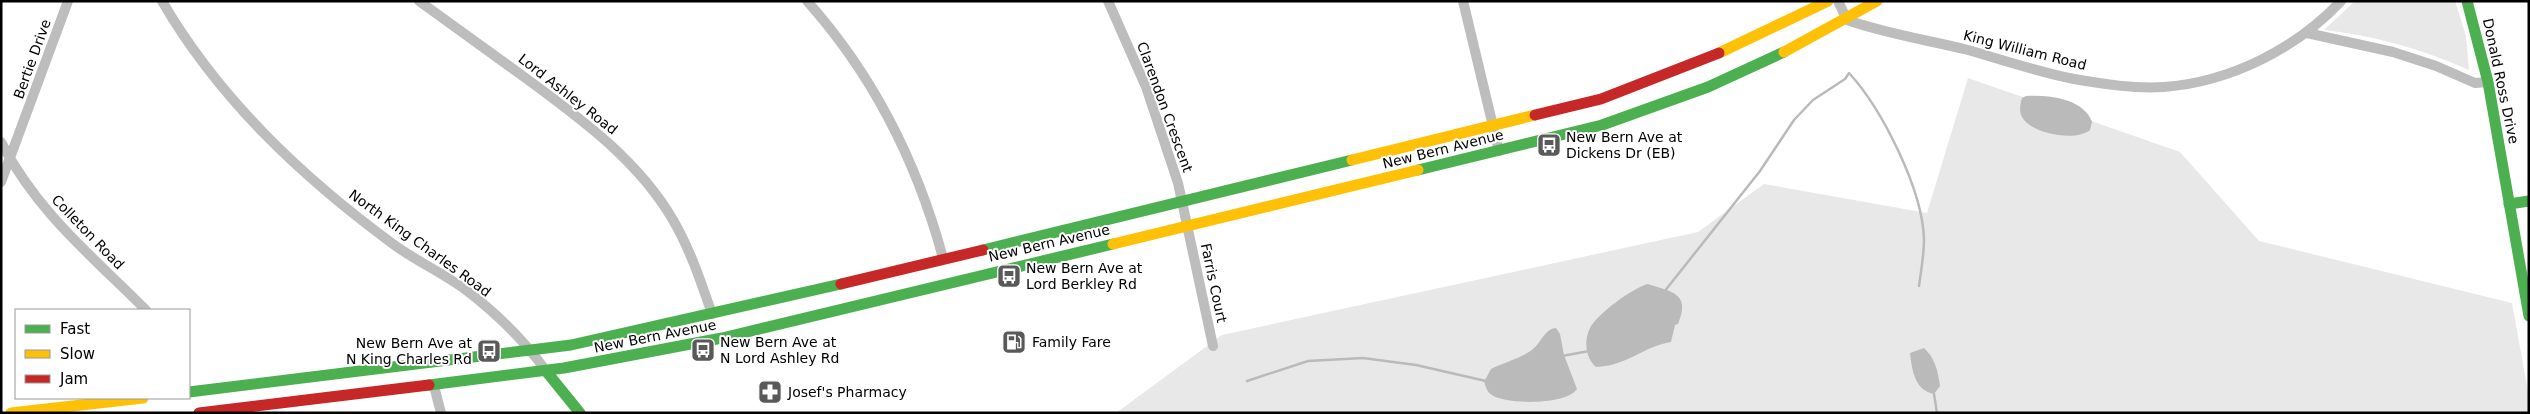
<svg xmlns="http://www.w3.org/2000/svg" width="2530" height="414" font-family="'DejaVu Sans',sans-serif">
<style>
.green{fill:#e8e8e8}
.water{fill:#bababa}
.lines{fill:none;stroke-linecap:round;stroke-linejoin:round}
.stream{stroke:#bababa;stroke-width:2.5}
.street{stroke:#bdbdbd;stroke-width:10}
.fast{stroke:#4caf50;stroke-width:11}
.slow{stroke:#ffc107;stroke-width:11}
.jam{stroke:#c62828;stroke-width:11}
.labels{text-anchor:middle;stroke-width:4;stroke-linejoin:round;paint-order:stroke}
.street-label{font-size:14px;fill:#000;stroke:#fff}
.poi-label{font-size:14px;fill:#000;stroke:#fff;text-anchor:start}
</style>
<rect width="100%" height="100%" fill="#fff"/>
<g class="green">
<path d="M2355,1H2455L2466,36L2469,70C2422,49 2376,36 2324,30Z"/>
<polygon points="1968,78 2180,152 2259,241 2512,303 2529,397 2529,413 1116,413 1222,335 1698,232 1764,184 1927,213"/>
</g>
<g class="water">
<path d="M2026,96C2048,95 2083,98 2092,122L2090,130C2076,142 2031,134 2022,117C2019,111 2020,105 2022,98Z"/>
<path d="M1648,284C1672,292 1691,293 1678,324L1675,325L1671,342C1644,346 1627,366 1596,367C1585,358 1584,339 1590,328C1597,314 1634,287 1648,284Z"/>
<path d="M1556,328L1560,334L1564,355L1577,389C1567,405 1506,405 1492,395C1487,392 1486,387 1484,382L1491,369C1504,362 1523,358 1534,348C1542,341 1545,329 1556,328Z"/>
<path d="M1924,348C1935,358 1938,371 1940,386L1934,394C1914,390 1912,369 1910,353Z"/>
</g>
<g class="lines">
<g class="stream">
<path d="M1664,292L1760,171L1794,120L1813,100L1845,79L1849,73C1882,109 1923,190 1924,240C1924,255 1921,271 1919,286"/>
<polyline points="1562,356 1589,351"/>
<polyline points="1247,381 1308,361 1363,358 1416,365 1486,381"/>
<polyline points="1934,394 1937,413"/>
</g>
<g class="street">
<path d="M162,1C219,99 302,177 393,244C416,261 443,273 466,290C496,313 524,340 546,371"/>
<path d="M419,1C455,27 491,53 527,79C581,119 638,160 673,220C690,249 701,282 712,314"/>
<path d="M807,1C874,76 917,162 943,258"/>
<polyline points="1108,1 1146,87 1178,183 1213,346"/>
<polyline points="1463,1 1499,151"/>
<path d="M1838,1L1847,20C1887,34 1928,40 1968,50C2003,60 2038,72 2074,79C2103,84 2135,89 2164,87C2230,82 2296,49 2341,1"/>
<polyline points="2307,33 2393,52 2436,66 2475,83 2488,82"/>
<path d="M1,142C38,213 91,255 146,310"/>
<polyline points="1,182 68,1"/>
<polyline points="434,386 441,413"/>
</g>
<g class="fast">
<polyline points="2467,1 2488,82 2529,316"/>
<polyline points="1418,170 1602,125 1708,87 1784,52"/>
<polyline points="2509,204 2529,201"/>
<polyline points="983,250 1352,160"/>
<polyline points="546,371 580,413"/>
<polyline points="429,385 564,368 722,338 1113,244"/>
<polyline points="189,392 571,345 841,284"/>
</g>
<g class="slow">
<polyline points="1784,52 1877,1"/>
<polyline points="1719,53 1828,1"/>
<polyline points="1352,160 1535,115"/>
<polyline points="1113,244 1418,170"/>
<polyline points="11,413 143,398"/>
</g>
<g class="jam">
<polyline points="1535,115 1601,99 1719,53"/>
<polyline points="841,284 983,250"/>
<polyline points="199,413 429,385"/>
</g>
</g>
<defs>
<g id="bus-square" transform="scale(1.25)"><rect x="-9" y="-9" width="18" height="18" rx="4" fill="#595959" stroke="#fff"/><path d="M-5-6H5V4H4V6H2V4H-2V6H-4V4H-5ZM-3.5-4V0h7V-4ZM-3.5 1.2v1.5H-2V1.2ZM2 1.2v1.5H3.5V1.2Z" fill="#fff"/></g>
<g id="fuel-square" transform="scale(1.25)"><rect x="-9" y="-9" width="18" height="18" rx="4" fill="#595959" stroke="#fff"/><path d="M-5.5-6h7V0h2V4h1.3V-2.5L3-4.5l.8-.8L6-3V5H2.5V1h-1V6h-7ZM-4.2-4.7v3.2H.2V-4.7Z" fill="#fff"/></g>
<g id="pharmacy-square" transform="scale(1.25)"><rect x="-9" y="-9" width="18" height="18" rx="4" fill="#595959" stroke="#fff"/><path d="M-2-6h4v4h4v4h-4v4h-4v-4h-4v-4h4Z" fill="#fff"/></g>
</defs>
<g fill-rule="evenodd">
<use href="#bus-square" x="1549" y="145"/>
<use href="#bus-square" x="1009" y="276"/>
<use href="#fuel-square" x="1014" y="342"/>
<use href="#bus-square" x="703" y="350"/>
<use href="#bus-square" x="489" y="351"/>
<use href="#pharmacy-square" x="770" y="392"/>
</g>
<g class="labels">
<g class="street-label">
<text transform="translate(2025 50) rotate(14)" y="5">King William Road</text>
<text transform="translate(32 59) rotate(-70)" y="5">Bertie Drive</text>
<text transform="translate(2501 81) rotate(78)" y="5">Donald Ross Drive</text>
<text transform="translate(568 94) rotate(38)" y="5">Lord Ashley Road</text>
<text transform="translate(1165 107) rotate(70)" y="5">Clarendon Crescent</text>
<text transform="translate(1443 149) rotate(-14)" y="5">New Bern Avenue</text>
<text transform="translate(88 232) rotate(46)" y="5">Colleton Road</text>
<text transform="translate(420 243) rotate(36)" y="5">North King Charles Road</text>
<text transform="translate(1049 243) rotate(-13)" y="5">New Bern Avenue</text>
<text transform="translate(1214 283) rotate(78)" y="5">Farris Court</text>
<text transform="translate(655 336) rotate(-11)" y="5">New Bern Avenue</text>
</g>
<g class="poi-label">
<text x="1566" y="142">New Bern Ave at<tspan x="1566" dy="16">Dickens Dr (EB)</tspan></text>
<text x="1026" y="273">New Bern Ave at<tspan x="1026" dy="16">Lord Berkley Rd</tspan></text>
<text x="720" y="347">New Bern Ave at<tspan x="720" dy="16">N Lord Ashley Rd</tspan></text>
<text x="1032" y="347">Family Fare</text>
<text x="472" y="348" text-anchor="end">New Bern Ave at<tspan x="472" dy="16">N King Charles Rd</tspan></text>
<text x="788" y="397">Josef's Pharmacy</text>
</g>
</g>
<rect width="2530" height="414" fill="none" stroke="#000000" stroke-width="5"/>
<rect x="15" y="309" width="175" height="90" fill="#ffffff" stroke="#999999"/>
<rect x="25" y="325" width="25" height="8" fill="#4caf50" stroke="#999999"/>
<text x="60" y="334" font-size="15" fill="#000000">Fast</text>
<rect x="25" y="350" width="25" height="8" fill="#ffc107" stroke="#999999"/>
<text x="60" y="359" font-size="15" fill="#000000">Slow</text>
<rect x="25" y="375" width="25" height="8" fill="#c62828" stroke="#999999"/>
<text x="60" y="384" font-size="15" fill="#000000">Jam</text>
</svg>
